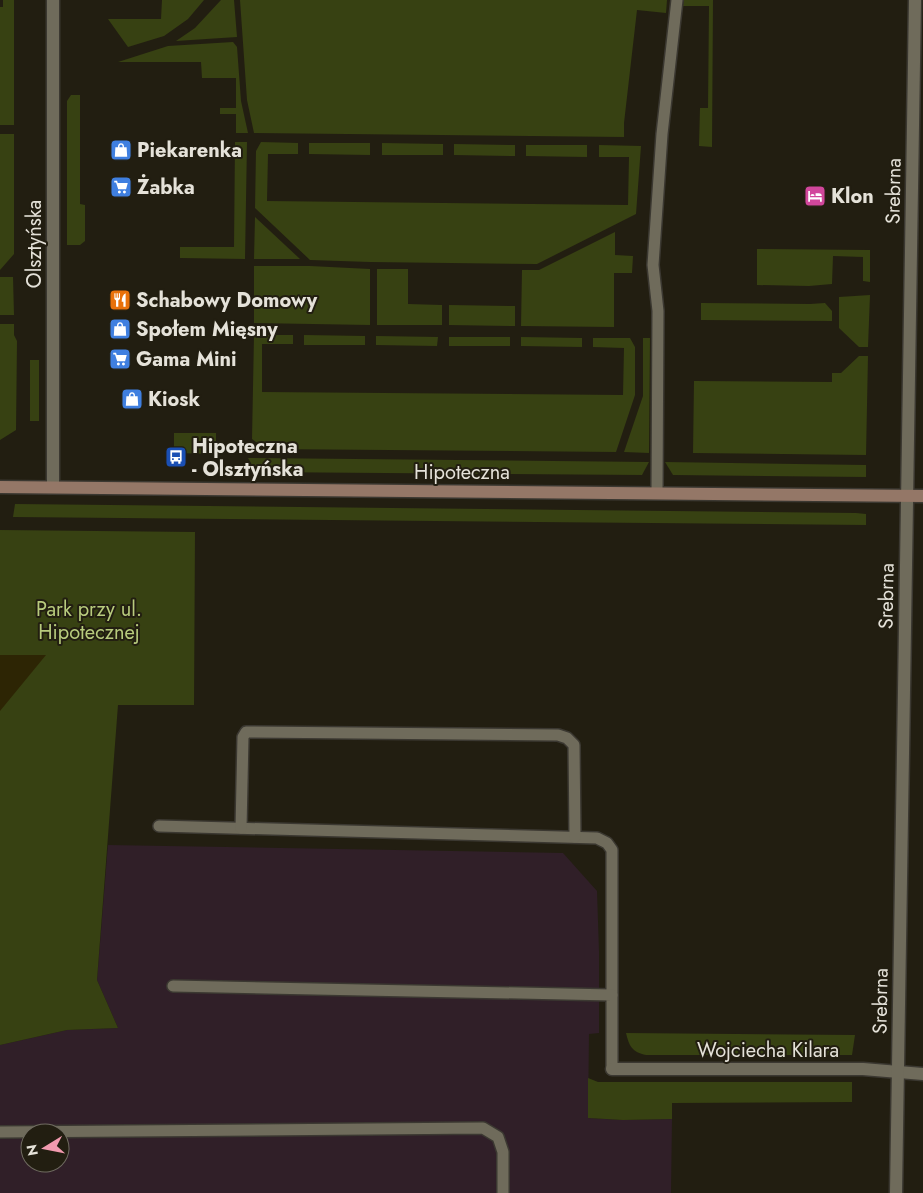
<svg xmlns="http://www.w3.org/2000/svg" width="923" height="1193" font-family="Jost,sans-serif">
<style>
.industrial{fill:#301f28;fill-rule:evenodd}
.green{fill:#374112}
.sand{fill:#2d2504}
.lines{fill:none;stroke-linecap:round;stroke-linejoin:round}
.lane-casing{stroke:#3b3831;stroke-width:14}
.street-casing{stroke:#3b3831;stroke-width:15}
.secondary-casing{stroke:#3b3831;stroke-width:15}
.lane{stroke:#6f6b5b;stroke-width:11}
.street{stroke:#6f6b5b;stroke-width:12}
.secondary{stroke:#947767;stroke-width:12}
.labels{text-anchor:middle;stroke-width:4;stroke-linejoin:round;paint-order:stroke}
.poi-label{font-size:20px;font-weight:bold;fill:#e5e2d9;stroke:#221e11;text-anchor:start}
.street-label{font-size:20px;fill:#e5e2d9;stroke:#221e11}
.park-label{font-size:20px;fill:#b8cb7d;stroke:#221e11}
</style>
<rect width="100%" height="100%" fill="#221e11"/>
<path class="industrial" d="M108,845L563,853L597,891L599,951V1033L589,1034L588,1118L623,1120L672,1119L671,1193H0V1045L67,1030L118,1028L97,980ZM30,1133H60V1163H30Z"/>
<g class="green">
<polygon points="3,0 14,0 14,125 0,125 0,7 3,7"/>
<polygon points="162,0 204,0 188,19 164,36 128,47 108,19 161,19"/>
<polygon points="221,0 234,0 237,37 176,41 195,28"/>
<polygon points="240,0 667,0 666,13 637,10 624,123 624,137 254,133 247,100"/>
<polygon points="684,0 713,0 712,147 699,146 700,108 708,108 709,6 683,6"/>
<polygon points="233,42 237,47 241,101 248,133 236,133 236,114 220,114 220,108 236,108 236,78 202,78 201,62 118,62 168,46"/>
<polygon points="71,95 80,95 80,204 85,205 85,241 80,245 67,245 67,101"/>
<polygon points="0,134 14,134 14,254 0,270"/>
<polygon points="235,142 247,142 245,259 180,258 180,247 234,247"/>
<polygon points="261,142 298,143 298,154 268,154 267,201 628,205 629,157 599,157 599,145 641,146 636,214 537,264 370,262 310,260 255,208 256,151"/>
<polygon points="309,143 370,143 370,155 309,154"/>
<polygon points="382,143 443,144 443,155 382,155"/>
<polygon points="454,144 515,145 515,156 454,155"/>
<polygon points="526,145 587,145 587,157 526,156"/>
<polygon points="255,217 300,259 254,259"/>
<polygon points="615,232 615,255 633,256 632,273 614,273 614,327 521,326 522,270 539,270"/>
<polygon points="757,249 870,250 870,282 863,281 863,257 833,256 832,284 809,286 757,285"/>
<polygon points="254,266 310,266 370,269 370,325 254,323"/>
<polygon points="377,269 408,269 408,304 442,305 442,325 377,325"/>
<polygon points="0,277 13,277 14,315 0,315"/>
<polygon points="870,295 868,347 859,347 839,328 839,297"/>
<polygon points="701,303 810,304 825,303 832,311 832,321 701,320"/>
<polygon points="449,305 515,306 515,326 449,325"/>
<polygon points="0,324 14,324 14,335 17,341 16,430 0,440"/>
<polygon points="254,335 293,335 293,344 262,344 262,392 623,395 624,348 593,347 593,338 630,338 635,347 635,395 616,452 265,449 252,439"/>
<polygon points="304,335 365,336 365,345 304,345"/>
<polygon points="376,336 438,337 437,346 376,345"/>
<rect x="449" y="337" width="61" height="9"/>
<polygon points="521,337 582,338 582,347 521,346"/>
<polygon points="643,338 650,338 649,453 624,452 643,396"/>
<polygon points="859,356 868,356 866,455 693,453 694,381 832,382 832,373 841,373"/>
<rect x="30" y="360" width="9" height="61"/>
<polygon points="174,433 216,433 216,454 174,453"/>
<polygon points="248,458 649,462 642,475 256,472"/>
<polygon points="665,462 866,465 866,477 673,475"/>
<polygon points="15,504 856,513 866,514 866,525 13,517"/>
<polygon points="0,530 195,532 194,705 118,705 97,980 118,1028 67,1030 0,1045"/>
<path d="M626,1033L855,1035L852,1055H646C632,1052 629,1046 626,1033Z"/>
<polygon points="588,1078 598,1082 852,1082 852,1102 672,1103 672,1119 623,1120 588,1118"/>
</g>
<polygon class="sand" points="0,655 46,655 0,711"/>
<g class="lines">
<g class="lane-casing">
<g id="lane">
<polyline points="657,493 658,311 653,265 662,134 677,0"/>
<polyline points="159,826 597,838 607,843 612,850 612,995"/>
<polyline points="241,828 243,737 246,732 558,735 567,738 574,745 575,837"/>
<polyline points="173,986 612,995 612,1069"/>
<polyline points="0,1132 483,1128 498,1137 503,1152 503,1193"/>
</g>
</g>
<g class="street-casing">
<g id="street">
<polyline points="53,487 53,0"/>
<polyline points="612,1069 863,1069 923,1074"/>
<polyline points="896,1193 915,0"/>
</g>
</g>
<g class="secondary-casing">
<polyline id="secondary" points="0,487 923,496"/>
</g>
<use href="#lane" class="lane"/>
<use href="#street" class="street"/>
<use href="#secondary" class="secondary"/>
</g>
<defs>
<g id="shop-square" transform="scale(1.125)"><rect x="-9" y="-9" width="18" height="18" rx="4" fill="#3f7fe0" stroke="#221e11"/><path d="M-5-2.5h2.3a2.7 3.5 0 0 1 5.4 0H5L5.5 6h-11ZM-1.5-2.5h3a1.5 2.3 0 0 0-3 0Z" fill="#fff"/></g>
<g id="supermarket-square" transform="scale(1.125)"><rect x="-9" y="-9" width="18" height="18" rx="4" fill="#3f7fe0" stroke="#221e11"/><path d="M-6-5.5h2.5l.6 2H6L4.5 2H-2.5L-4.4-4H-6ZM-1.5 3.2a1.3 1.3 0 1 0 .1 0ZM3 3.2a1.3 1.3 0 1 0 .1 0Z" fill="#fff"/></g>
<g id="hotel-square" transform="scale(1.125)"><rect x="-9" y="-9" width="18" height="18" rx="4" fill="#d1479c" stroke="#221e11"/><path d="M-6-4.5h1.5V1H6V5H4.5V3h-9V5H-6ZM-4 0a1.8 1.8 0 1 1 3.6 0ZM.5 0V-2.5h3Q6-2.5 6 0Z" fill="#fff"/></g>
<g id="restaurant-square" transform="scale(1.125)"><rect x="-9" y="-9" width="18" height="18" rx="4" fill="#e8710a" stroke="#221e11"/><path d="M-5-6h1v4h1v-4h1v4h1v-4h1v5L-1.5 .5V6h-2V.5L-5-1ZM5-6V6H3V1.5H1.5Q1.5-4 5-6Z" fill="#fff"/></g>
<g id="bus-square" transform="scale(1.125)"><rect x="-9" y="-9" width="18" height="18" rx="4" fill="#1a4fb4" stroke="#221e11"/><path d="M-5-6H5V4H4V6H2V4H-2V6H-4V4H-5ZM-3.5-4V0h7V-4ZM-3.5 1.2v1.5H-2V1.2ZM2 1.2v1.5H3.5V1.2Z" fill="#fff"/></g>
</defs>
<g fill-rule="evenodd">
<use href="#shop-square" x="121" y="150"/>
<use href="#supermarket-square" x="121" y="187"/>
<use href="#hotel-square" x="815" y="196"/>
<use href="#restaurant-square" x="120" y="300"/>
<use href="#shop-square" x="120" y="329"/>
<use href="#supermarket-square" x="120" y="359"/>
<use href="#shop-square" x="132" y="399"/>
<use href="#bus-square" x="176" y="457"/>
</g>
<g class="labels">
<g class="poi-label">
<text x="137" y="157">Piekarenka</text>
<text x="137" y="194">Żabka</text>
<text x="831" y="203">Klon</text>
<text x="136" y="307">Schabowy Domowy</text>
<text x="136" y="336">Społem Mięsny</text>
<text x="136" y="366">Gama Mini</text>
<text x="148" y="406">Kiosk</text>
<text x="192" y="453">Hipoteczna<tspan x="192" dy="23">- Olsztyńska</tspan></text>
</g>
<g class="street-label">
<text transform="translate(893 191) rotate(-89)" y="7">Srebrna</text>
<text transform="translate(34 244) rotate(-90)" y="7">Olsztyńska</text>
<text x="462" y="479">Hipoteczna</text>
<text transform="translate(886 596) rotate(-89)" y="7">Srebrna</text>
<text transform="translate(880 1001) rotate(-89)" y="7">Srebrna</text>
<text x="768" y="1057">Wojciecha Kilara</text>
</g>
<g class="park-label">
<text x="89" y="616">Park przy ul.<tspan x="89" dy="23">Hipotecznej</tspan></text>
</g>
</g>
<g transform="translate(45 1148) rotate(260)"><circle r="24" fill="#221e11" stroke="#706c61"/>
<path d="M0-4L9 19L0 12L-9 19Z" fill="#f29aaf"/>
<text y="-8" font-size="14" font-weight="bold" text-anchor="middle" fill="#e5e2d9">N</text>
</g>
</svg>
